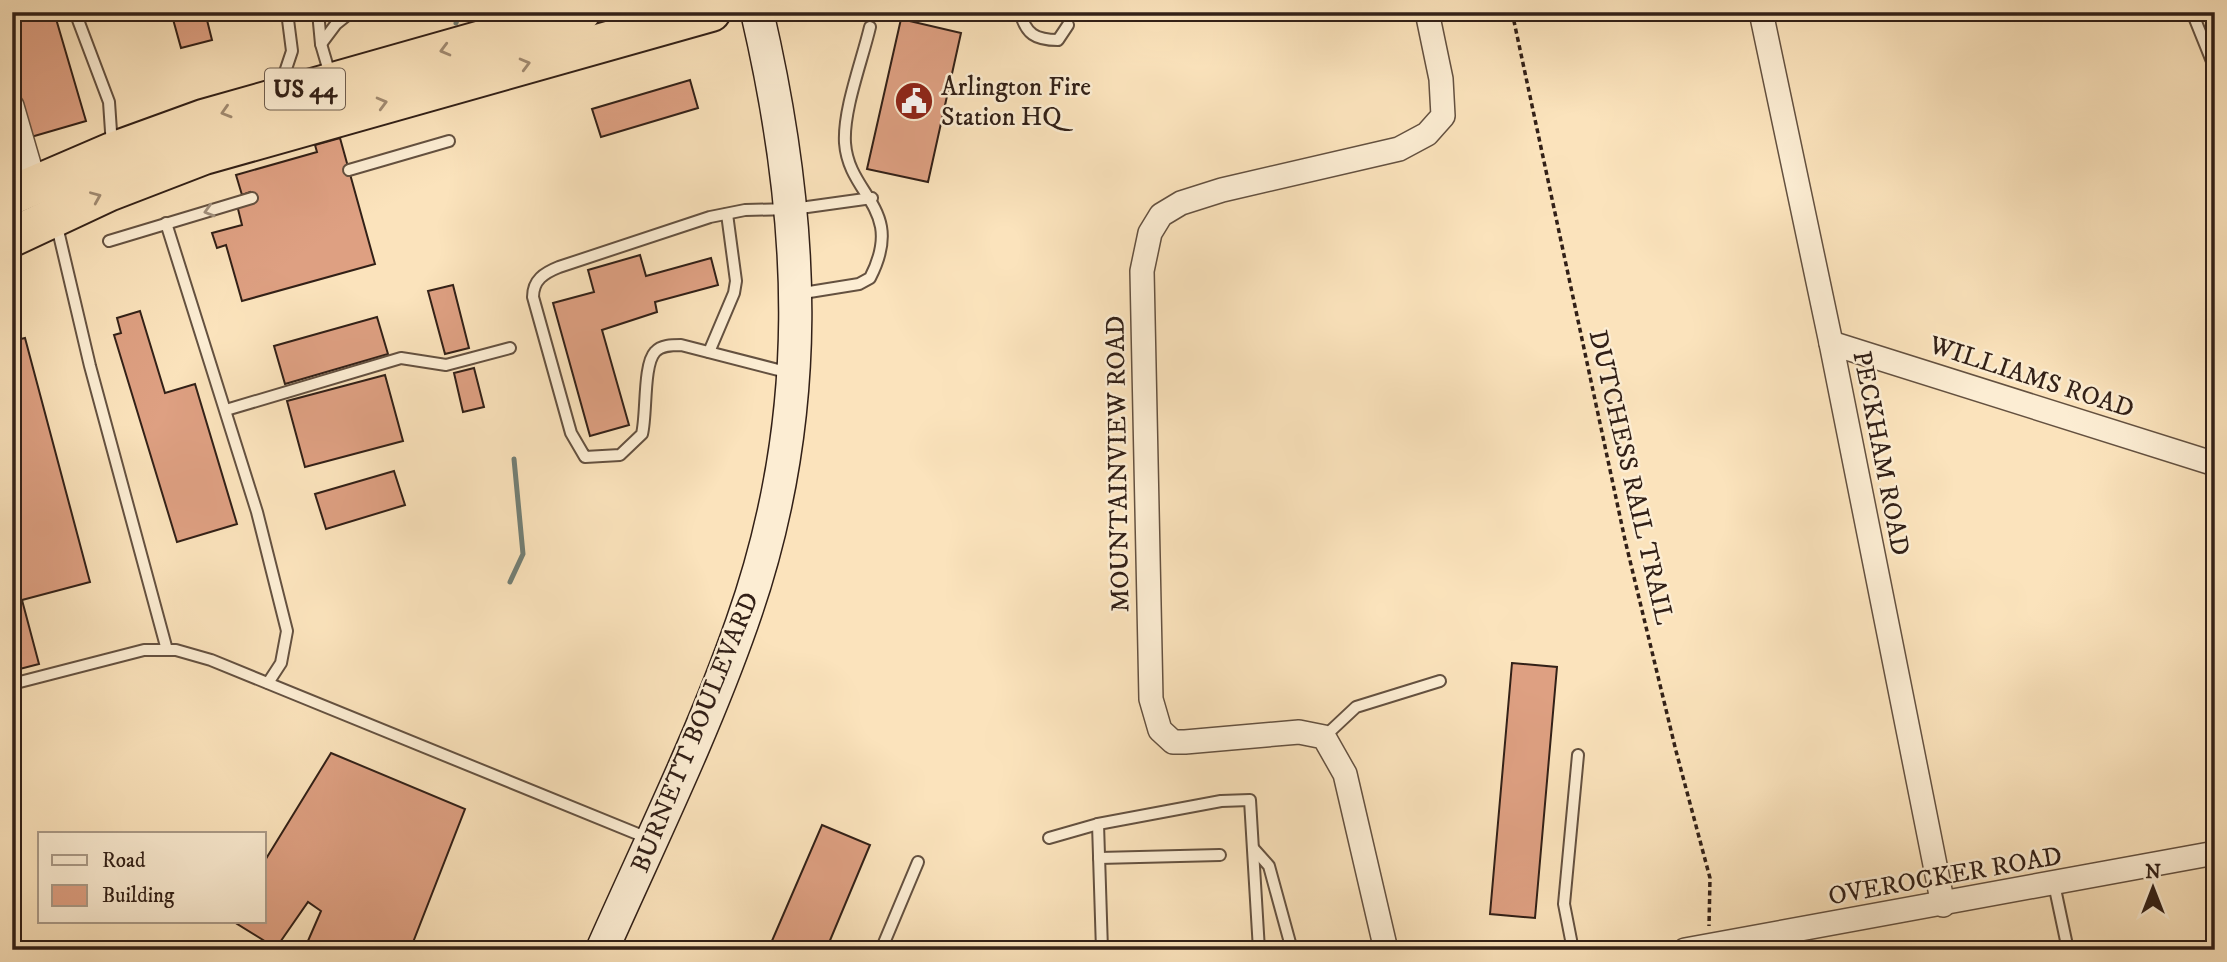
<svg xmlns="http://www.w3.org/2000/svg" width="2227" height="962" font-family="'IM FELL DW Pica',serif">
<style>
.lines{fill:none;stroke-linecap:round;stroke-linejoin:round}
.stream{stroke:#737f75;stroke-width:5}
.building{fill:#dea082;stroke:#322017;stroke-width:2}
.lane-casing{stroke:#645140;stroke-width:14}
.street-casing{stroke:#645140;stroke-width:26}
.secondary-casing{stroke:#322017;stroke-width:35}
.highway-casing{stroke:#322017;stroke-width:42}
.path{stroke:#322017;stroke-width:3.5;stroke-dasharray:5 3.5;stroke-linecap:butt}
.lane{stroke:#fcedd3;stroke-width:10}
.street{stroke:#fcedd3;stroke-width:23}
.secondary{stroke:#fcedd3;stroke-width:32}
.highway{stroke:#fbe3bc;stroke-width:38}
.oneway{stroke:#a18b72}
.oneway2{stroke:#a1917e}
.labels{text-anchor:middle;stroke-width:5;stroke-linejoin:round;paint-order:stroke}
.shield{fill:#fcedd3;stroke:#6f5e4f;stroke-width:2}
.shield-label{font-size:24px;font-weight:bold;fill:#322017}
.poi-label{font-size:26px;fill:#322017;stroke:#fcedd3;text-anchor:start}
.street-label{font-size:26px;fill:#322017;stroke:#fcedd3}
</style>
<rect width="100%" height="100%" fill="#fbe3bc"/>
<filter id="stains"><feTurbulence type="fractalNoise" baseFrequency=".00286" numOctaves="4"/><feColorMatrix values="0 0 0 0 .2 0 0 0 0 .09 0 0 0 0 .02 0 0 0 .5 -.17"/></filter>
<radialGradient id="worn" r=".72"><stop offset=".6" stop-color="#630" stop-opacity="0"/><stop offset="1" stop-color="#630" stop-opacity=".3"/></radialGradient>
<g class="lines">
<g class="stream">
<polyline points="456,23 460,12"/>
<polyline points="510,582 523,554 514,459"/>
</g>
</g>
<g class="building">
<polygon points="12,12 54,12 86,121 31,137 12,73"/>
<polygon points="171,12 205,12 212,40 181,48"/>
<polygon points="901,19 961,33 928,182 867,169"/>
<polygon points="690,80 698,108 601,137 592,109"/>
<polygon points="340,138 375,264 242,301 226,245 217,248 212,233 242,225 237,205 253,201 250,192 242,195 236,175 317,152 315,145"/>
<polygon points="640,255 646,276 711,258 718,285 655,302 657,312 602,330 629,425 590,436 553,303 594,292 588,270"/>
<polygon points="453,285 469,348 445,354 428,291"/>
<polygon points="140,311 165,393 195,384 237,524 177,542 114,335 121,333 117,318"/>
<polygon points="377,317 388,354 285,384 274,346"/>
<polygon points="25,338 90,582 22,600 39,664 12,671 12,341"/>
<polygon points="474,368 484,407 463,412 454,373"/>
<polygon points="385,375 403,441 305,467 287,401"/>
<polygon points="394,471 405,505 326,529 315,494"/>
<polygon points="1512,663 1557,667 1535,918 1490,914"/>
<polygon points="331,753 465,809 410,950 304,950 321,911 308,902 276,948 234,922 264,922 264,862"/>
<polygon points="822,825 870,845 826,950 768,950"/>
</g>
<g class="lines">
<g class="lane-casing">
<g id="lane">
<polyline points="75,12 109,102 112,146"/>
<polyline points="318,12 321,44 331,78"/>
<path d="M1020,12C1026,34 1035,40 1058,40L1068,25"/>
<polyline points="2192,12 2215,69"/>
<polyline points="321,44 336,24 351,12"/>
<polyline points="280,87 292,51 287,12"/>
<polyline points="349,170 449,141"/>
<polyline points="56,222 90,366 167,650"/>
<polyline points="166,223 257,512 287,631 281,663 268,683"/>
<polyline points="109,241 252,198"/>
<path d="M797,294L859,284L870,278C906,208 849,197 845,143C843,110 862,61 870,27"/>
<polyline points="709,352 734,293 736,281 727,214"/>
<path d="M790,373L681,345C672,345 661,345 655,352C643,365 647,414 642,434L620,455L585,457L571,433L533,297C533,280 544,273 559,267L710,217L745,210L793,209L872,198"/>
<polyline points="226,410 401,358 446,365 510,348"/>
<polyline points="12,684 144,650 176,650 211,660 650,839"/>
<polyline points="1324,737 1356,707 1440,681"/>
<polyline points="1049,838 1098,824"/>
<polyline points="1253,848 1269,866 1292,950"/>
<polyline points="1099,858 1220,855"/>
<polyline points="2054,884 2068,950"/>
<polyline points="12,946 18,950"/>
<polyline points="881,950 918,862"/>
<polyline points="1102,950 1098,824 1221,801 1250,800 1259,950"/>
<polyline points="1573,950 1564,904 1578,755"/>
</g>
</g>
<g class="street-casing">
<g id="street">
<polyline points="1761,12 1831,343 1943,905"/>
<polyline points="12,106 35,185"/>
<polyline points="1831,343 2215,464"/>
<polyline points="1386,950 1345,774 1324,737 1299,732 1185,742 1173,742 1160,730 1151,699 1142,271 1150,233 1161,215 1181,203 1222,190 1399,149 1427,134 1443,116 1441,79 1427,12"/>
<polyline points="1685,950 2215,853"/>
</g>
</g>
<g class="secondary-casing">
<path id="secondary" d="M602,950C650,842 703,734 742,623C815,417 806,222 757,12"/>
</g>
<g class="highway-casing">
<g id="highway">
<polyline points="12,195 112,152 203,119 581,12"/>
<polyline points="12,237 108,192 204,155 711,12"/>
</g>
</g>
<polyline class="path" points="1512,12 1625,540 1676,751 1710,878 1709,926"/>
<use href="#lane" class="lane"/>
<use href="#street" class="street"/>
<use href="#secondary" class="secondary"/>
<use href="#highway" class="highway"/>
</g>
<defs><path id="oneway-chevron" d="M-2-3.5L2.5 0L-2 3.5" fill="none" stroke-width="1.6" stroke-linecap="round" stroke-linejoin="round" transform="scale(1.75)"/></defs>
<g class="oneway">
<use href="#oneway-chevron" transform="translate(445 50) rotate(165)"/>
<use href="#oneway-chevron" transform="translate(525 64) rotate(-15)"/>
<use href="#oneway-chevron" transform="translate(382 103) rotate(-15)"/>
<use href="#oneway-chevron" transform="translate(226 112) rotate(163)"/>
<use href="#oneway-chevron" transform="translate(96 197) rotate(-23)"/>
</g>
<use class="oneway2" href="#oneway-chevron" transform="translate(209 211) rotate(164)"/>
<defs>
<g id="civic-disc" transform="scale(2.0125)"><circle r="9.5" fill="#8f2418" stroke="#fcedd3"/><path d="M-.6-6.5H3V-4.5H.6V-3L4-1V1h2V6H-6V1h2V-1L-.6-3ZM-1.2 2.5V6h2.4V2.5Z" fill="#fff"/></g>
</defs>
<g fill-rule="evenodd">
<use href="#civic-disc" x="914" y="101"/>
</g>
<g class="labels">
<rect class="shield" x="265" y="68.5" width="80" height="41" rx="5"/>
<g class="shield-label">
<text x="305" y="97">US 44</text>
</g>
<g class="poi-label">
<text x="941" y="95">Arlington Fire<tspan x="941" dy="30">Station HQ</tspan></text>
</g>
<g class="street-label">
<text transform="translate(2032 376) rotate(18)" y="9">WILLIAMS ROAD</text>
<text transform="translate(1882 453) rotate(79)" y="9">PECKHAM ROAD</text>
<text transform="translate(1117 464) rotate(-91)" y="9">MOUNTAINVIEW ROAD</text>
<text transform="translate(1632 477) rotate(77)" y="9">DUTCHESS RAIL TRAIL</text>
<text transform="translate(694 732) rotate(-68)" y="9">BURNETT BOULEVARD</text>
<text transform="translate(1945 875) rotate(-10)" y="9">OVEROCKER ROAD</text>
</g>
</g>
<rect width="2227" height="962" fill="none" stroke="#fbe3bc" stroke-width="42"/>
<rect x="14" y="14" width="2199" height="934" fill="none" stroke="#322017" stroke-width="3.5"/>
<rect x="21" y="21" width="2185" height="920" fill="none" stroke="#322017" stroke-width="2"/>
<rect x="38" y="832" width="228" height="91" fill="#fcedd3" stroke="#ab9b88" stroke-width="2"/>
<rect x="52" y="855" width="35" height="10" fill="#fcedd3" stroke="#ab9b88" stroke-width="2"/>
<text x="102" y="867" font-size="21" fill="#322017">Road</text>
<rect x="52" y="885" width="35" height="21" fill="#dea082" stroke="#ab9b88" stroke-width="2"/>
<text x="102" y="902" font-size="21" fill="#322017">Building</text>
<g transform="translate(2153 888)" stroke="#fcedd3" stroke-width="5" paint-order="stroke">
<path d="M0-5L12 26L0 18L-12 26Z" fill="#322017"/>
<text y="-10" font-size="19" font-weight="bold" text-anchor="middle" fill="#322017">N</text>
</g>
<rect width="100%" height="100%" filter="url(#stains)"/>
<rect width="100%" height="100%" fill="url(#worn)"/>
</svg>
